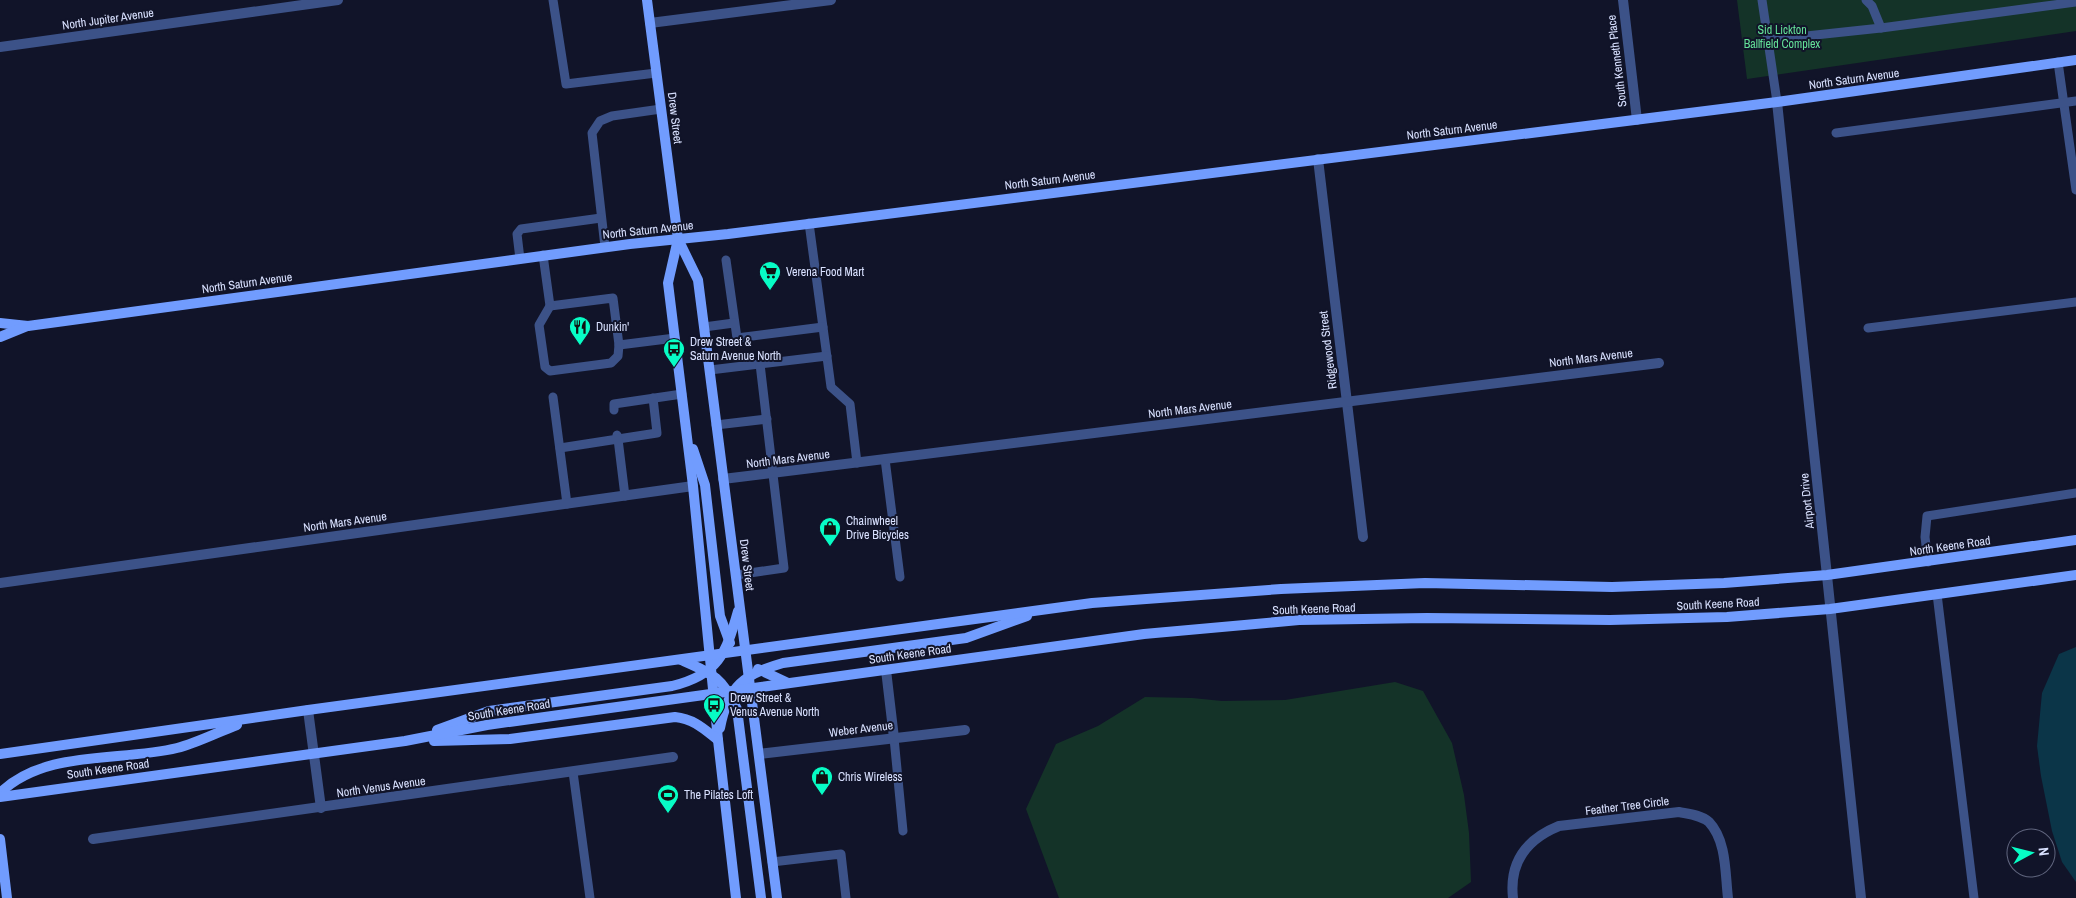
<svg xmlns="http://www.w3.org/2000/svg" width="2076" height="898" font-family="'Archivo Narrow',sans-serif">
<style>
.green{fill:#143328}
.water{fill:#0b3548}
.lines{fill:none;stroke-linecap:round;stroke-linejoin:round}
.lane{stroke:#3c5288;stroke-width:9}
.street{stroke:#3c5288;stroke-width:10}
.secondary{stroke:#719cfe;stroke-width:10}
.labels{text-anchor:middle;stroke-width:4;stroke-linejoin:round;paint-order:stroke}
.street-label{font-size:12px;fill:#d9e1ff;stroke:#111429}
.park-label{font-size:12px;fill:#64e098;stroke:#111429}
.poi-label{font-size:12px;fill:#d9e1ff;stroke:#111429;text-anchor:start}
</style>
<rect width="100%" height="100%" fill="#111429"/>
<g class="green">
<polygon points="1737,0 2076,0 2076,31 1747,79"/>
<polygon points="1395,682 1423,691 1452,743 1464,795 1469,833 1471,882 1448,898 1059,898 1026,809 1056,744 1098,726 1145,697 1192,698 1222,701 1285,700"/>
</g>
<polygon class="water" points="2076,647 2076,882 2062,862 2052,831 2041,776 2037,746 2042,693 2059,654"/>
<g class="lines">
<g class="lane">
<polyline points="553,0 566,84 656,73"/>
<polyline points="1762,0 1777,102"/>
<polyline points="1881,28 2076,2"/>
<polyline points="1768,40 1881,28 1872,6 1866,0"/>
<polyline points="2058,62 2076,190"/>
<polyline points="1836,133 2076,101"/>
<polyline points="809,223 831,387 850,404 857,463"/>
<polyline points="605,247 592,133 600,121 612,116 661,109"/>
<polyline points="543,255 550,306 613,298 619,345 675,338"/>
<polyline points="520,259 517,234 521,229 601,218"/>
<polyline points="726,260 737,338 823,327"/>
<polyline points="550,306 539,325 545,367 550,371 611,363 618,356 619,345"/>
<polyline points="704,327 734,323"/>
<polyline points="1868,328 2076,302"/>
<polyline points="710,370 827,356"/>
<polyline points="553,397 567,504"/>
<polyline points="614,410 614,404 682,394"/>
<polyline points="716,425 767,419"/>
<polyline points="617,435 618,439 657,433 653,398"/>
<polyline points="560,448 618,439 625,496"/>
<polyline points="885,459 900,577"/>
<polyline points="1928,562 1925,537 1927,516 2076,493"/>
<polyline points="736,575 784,568 760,364"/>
<polyline points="1937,594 1974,898"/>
<polyline points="894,738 903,831"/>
<polyline points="573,772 590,898"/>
<polyline points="772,862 841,854 846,898"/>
</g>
<g class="street">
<polyline points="1623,0 1637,120"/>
<polyline points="650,23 831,0"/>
<polyline points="0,47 338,0"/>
<polyline points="1777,102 1861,898"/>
<polyline points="1318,159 1363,537"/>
<polyline points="723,479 1659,363"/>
<polyline points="0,583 693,486"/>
<polyline points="886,670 894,738"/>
<polyline points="308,710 321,808"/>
<polyline points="759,754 965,730"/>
<polyline points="93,839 673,757"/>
<path d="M1513,898C1509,862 1527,839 1559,826L1679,812C1689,814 1701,815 1709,822C1727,841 1725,874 1728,898"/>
</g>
<g class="secondary">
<polyline points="647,0 678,239 698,280 777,898"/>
<polyline points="678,239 668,283 693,486 718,740 736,898"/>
<polyline points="0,323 28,326 630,244 728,234 1777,102 2076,60"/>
<polyline points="0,337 27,326"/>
<polyline points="693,449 705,485 720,616 730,643"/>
<path d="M681,660C713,674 722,677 737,709L761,898"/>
<polyline points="758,669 788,683"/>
<path d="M720,728C728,686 744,674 783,663L966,638L1027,616"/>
<path d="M437,730L489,711L672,686C718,675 726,654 738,611"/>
<path d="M434,741L510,739L675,717C694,719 704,729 718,740"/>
<polyline points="0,754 308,710 1092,603 1281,589 1425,583 1612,587 1724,583 1827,575 2076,540"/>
<path d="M0,793C45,749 120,762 177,748C197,743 218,732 237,725"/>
<polyline points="0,797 405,741 487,725 1144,634 1299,620 1427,618 1610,620 1727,617 1830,609 2076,575"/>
<polyline points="0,839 7,898"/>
</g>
</g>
<defs>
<g id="supermarket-pin" transform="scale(1.125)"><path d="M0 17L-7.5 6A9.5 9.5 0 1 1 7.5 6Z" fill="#07fdc5" stroke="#111429"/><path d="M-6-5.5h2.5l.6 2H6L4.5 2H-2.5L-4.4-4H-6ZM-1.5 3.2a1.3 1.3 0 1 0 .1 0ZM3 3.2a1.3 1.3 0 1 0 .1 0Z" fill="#111"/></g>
<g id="restaurant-pin" transform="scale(1.125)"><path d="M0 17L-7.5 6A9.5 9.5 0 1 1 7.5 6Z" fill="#07fdc5" stroke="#111429"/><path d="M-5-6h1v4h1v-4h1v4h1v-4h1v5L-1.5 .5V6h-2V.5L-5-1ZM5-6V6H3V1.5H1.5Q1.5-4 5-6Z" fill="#111"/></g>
<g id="bus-pin" transform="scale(1.125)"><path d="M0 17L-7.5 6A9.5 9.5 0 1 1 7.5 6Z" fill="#07fdc5" stroke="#111429"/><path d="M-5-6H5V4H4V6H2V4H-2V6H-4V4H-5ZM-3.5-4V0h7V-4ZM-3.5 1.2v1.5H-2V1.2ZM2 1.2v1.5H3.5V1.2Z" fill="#111"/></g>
<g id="shop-pin" transform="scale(1.125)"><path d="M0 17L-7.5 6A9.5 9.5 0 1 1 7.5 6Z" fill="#07fdc5" stroke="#111429"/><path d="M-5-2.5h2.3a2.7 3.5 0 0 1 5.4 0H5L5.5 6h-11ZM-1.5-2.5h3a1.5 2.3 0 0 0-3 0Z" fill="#111"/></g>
<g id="stadium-pin" transform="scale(1.125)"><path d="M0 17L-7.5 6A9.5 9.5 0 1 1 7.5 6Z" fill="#07fdc5" stroke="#111429"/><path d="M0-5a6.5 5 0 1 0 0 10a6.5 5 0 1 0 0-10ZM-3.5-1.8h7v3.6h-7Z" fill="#111"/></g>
</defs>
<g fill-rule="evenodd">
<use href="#supermarket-pin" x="770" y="272"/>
<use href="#restaurant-pin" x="580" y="327"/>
<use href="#bus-pin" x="674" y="349"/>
<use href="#shop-pin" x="830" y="528"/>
<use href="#bus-pin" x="714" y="705"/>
<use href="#shop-pin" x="822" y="777"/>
<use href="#stadium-pin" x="668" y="795"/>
</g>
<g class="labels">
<g class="street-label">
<text transform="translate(108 19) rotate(-8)" y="4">North Jupiter Avenue</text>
<text transform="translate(1617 61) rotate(-97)" y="4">South Kenneth Place</text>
<text transform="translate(1854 79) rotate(-8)" y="4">North Saturn Avenue</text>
<text transform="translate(675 118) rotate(83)" y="4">Drew Street</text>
<text transform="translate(1452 130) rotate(-7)" y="4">North Saturn Avenue</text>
<text transform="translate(1050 180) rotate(-7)" y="4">North Saturn Avenue</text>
<text transform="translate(648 230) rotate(-6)" y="4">North Saturn Avenue</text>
<text transform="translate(247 283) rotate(-8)" y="4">North Saturn Avenue</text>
<text transform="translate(1328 350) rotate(-97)" y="4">Ridgewood Street</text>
<text transform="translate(1591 358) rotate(-7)" y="4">North Mars Avenue</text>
<text transform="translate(1190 409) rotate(-7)" y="4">North Mars Avenue</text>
<text transform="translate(788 459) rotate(-7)" y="4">North Mars Avenue</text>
<text transform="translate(1807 501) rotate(-96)" y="4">Airport Drive</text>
<text transform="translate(345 522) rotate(-8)" y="4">North Mars Avenue</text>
<text transform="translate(1950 546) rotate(-8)" y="4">North Keene Road</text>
<text transform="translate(747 565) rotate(83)" y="4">Drew Street</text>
<text transform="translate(1718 604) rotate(-3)" y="4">South Keene Road</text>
<text transform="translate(1314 609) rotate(-2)" y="4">South Keene Road</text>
<text transform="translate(910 654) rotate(-8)" y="4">South Keene Road</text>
<text transform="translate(509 710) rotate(-9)" y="4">South Keene Road</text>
<text transform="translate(861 729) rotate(-7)" y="4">Weber Avenue</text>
<text transform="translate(108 769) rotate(-8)" y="4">South Keene Road</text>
<text transform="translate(381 787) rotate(-8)" y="4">North Venus Avenue</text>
<text transform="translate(1627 806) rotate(-7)" y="4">Feather Tree Circle</text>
</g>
<g class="park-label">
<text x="1782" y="34">Sid Lickton<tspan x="1782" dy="14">Ballfield Complex</tspan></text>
</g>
<g class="poi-label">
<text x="786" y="276">Verena Food Mart</text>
<text x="596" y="331">Dunkin'</text>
<text x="690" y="346">Drew Street &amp;<tspan x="690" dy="14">Saturn Avenue North</tspan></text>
<text x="846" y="525">Chainwheel<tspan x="846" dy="14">Drive Bicycles</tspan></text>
<text x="730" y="702">Drew Street &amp;<tspan x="730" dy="14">Venus Avenue North</tspan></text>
<text x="838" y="781">Chris Wireless</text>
<text x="684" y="799">The Pilates Loft</text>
</g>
</g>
<g transform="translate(2031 853) rotate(83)"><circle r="24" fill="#111429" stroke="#61667f"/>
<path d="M0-4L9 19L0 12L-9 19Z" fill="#07fdc5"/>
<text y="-8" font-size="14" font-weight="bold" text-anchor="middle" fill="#d9e1ff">N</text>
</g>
</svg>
